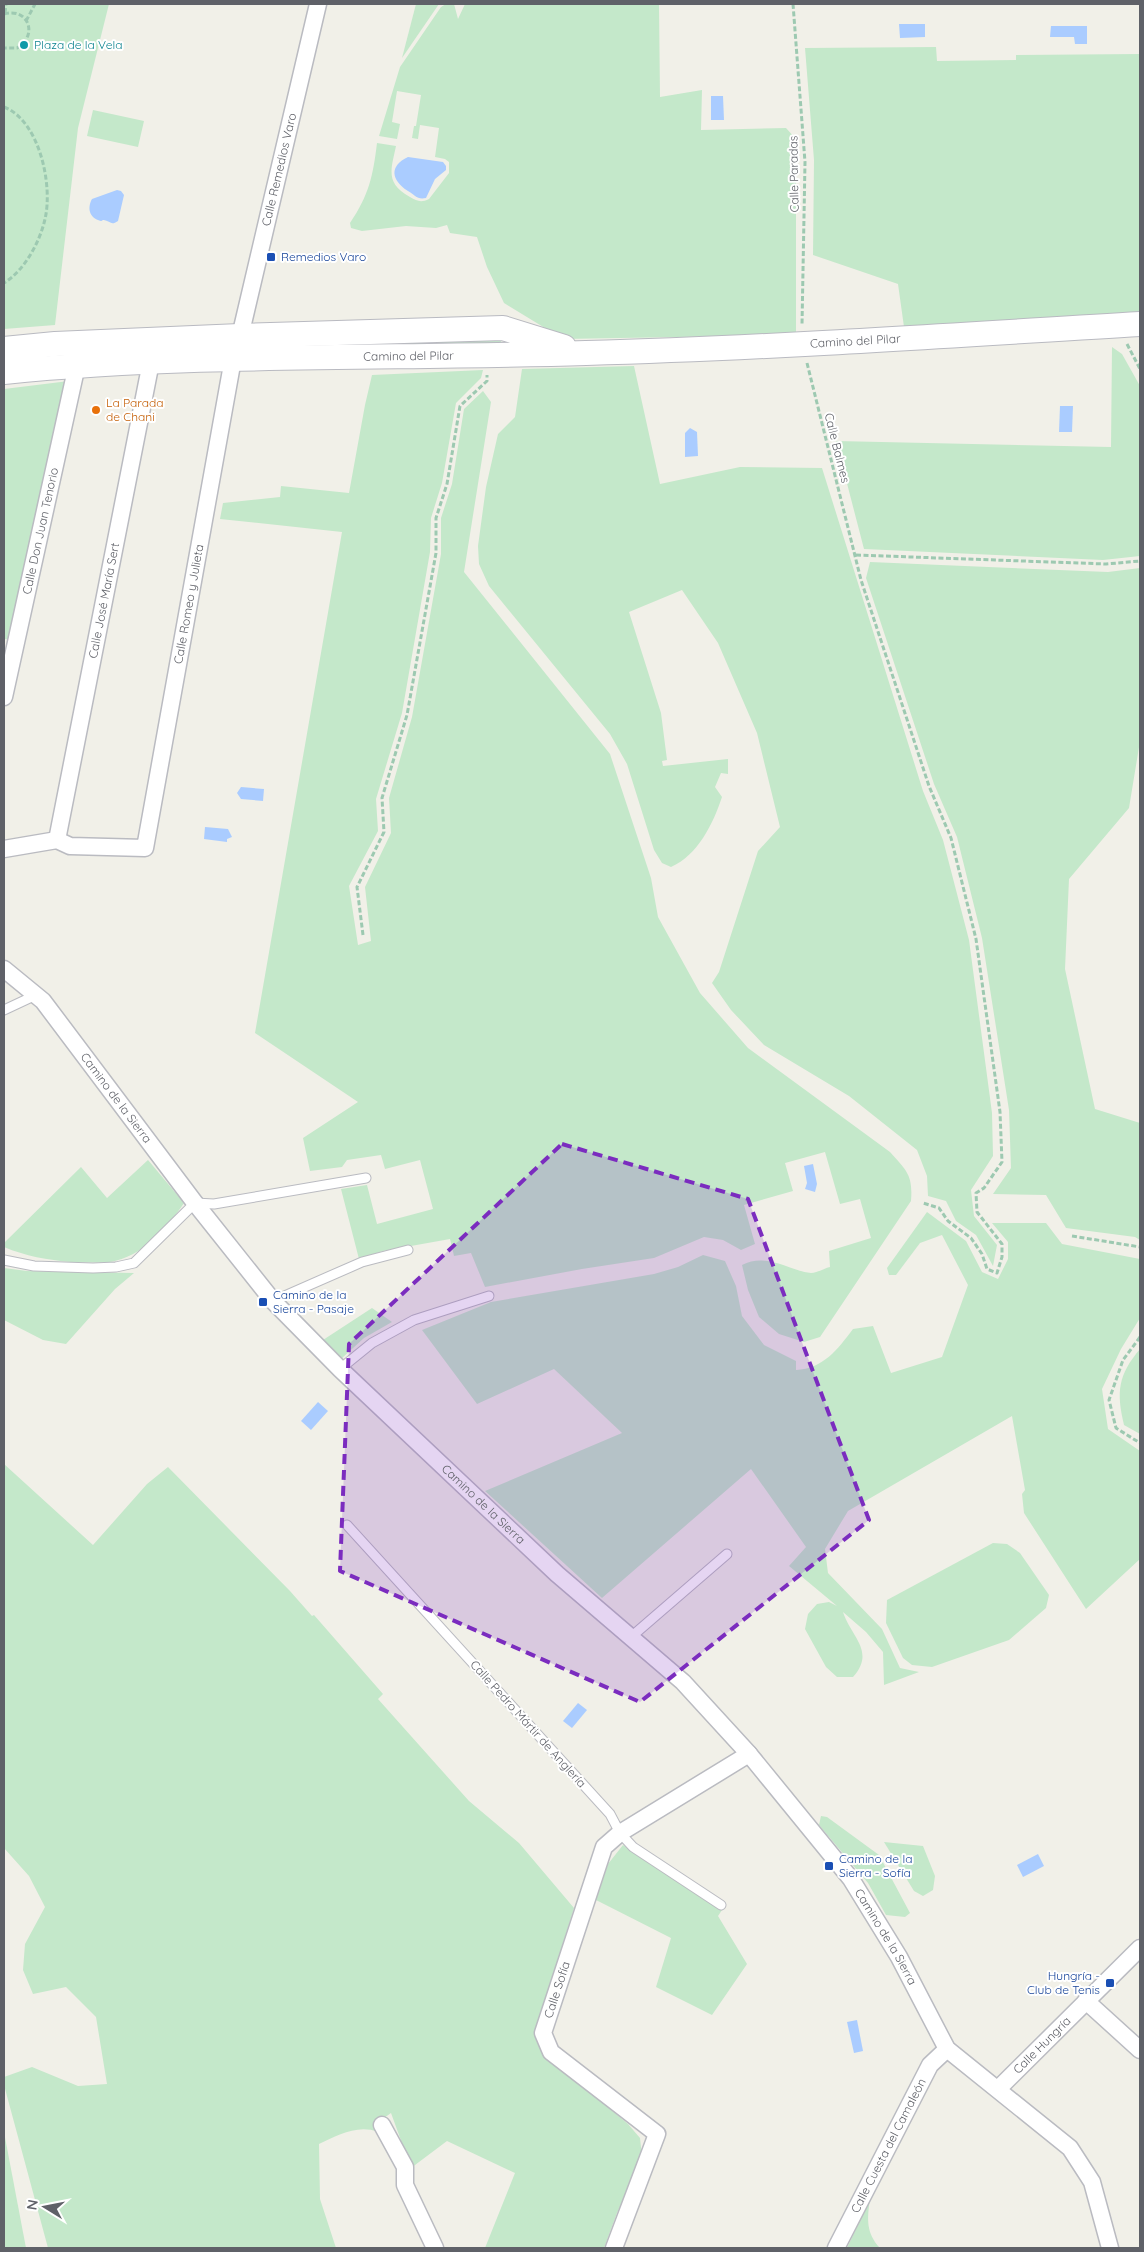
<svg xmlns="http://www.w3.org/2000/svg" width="1144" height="2252" font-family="Quicksand,sans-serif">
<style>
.green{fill:#c4e8ca}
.water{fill:#acf}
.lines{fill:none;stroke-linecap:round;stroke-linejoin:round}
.lane-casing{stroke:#babbc1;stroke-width:11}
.street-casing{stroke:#babbc1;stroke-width:19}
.secondary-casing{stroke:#b9bac1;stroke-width:26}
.path{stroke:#9dc9b1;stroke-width:3;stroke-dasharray:5 2.5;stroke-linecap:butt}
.lane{stroke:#fff;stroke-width:9}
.street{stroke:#fff;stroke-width:16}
.secondary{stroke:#fff;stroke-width:24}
.marked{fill:#7b2cbf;fill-opacity:0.2;stroke:#7b2cbf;stroke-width:4;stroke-dasharray:10 6;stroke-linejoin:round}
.culture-dot{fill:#0f9aa8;stroke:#fff;stroke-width:2}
.transit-dot{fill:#1a4fb4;stroke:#fff;stroke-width:2}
.food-dot{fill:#e8710a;stroke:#fff;stroke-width:2}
.labels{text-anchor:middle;stroke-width:4;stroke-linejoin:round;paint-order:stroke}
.culture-label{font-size:12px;fill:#0d838f;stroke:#fff;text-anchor:start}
.street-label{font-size:12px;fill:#5f6168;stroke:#fff}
.transit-label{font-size:12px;fill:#164399;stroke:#fff;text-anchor:start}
.food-label{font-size:12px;fill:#c56008;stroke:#fff;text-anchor:start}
</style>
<rect width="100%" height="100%" fill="#f1f0e8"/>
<g class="green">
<polygon points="4,4 109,4 78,128 55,325 4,329"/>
<polygon points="416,4 439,4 402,58"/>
<path d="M446,4H454L458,19L465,4H659L660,97L702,90L701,130L786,128L796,139V335L563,339L504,303L487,267L477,237L450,233L447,225L436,228L406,226L362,231L351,228L350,223C369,195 373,176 377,143L396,146C391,170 385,183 410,197C417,201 421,203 429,199L449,173V162L445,159L435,157L439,128L420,125L418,139L412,138L414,126H416L421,95L397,91L392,122L400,124L397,139L379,136L400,67L441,7Z"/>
<polygon points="936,47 937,61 1016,60 1016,55 1140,54 1140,315 904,327 898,284 813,255 814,160 805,48"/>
<polygon points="93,110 144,121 138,147 87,136"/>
<polygon points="501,339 501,344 301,349 301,344"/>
<polygon points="1112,347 1122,354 1140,386 1140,556 1103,560 864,549 836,441 1111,447"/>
<path d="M634,366L660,484L740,467L822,468L923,791L943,840L969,940L992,1113L993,1156L971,1190L974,1216L997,1245L993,1266L976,1235L956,1221L946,1201L928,1196L927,1176L917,1150L849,1096L764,1045L731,1010L712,983L719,972L758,851L780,827L757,733L718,643L682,590L629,612L661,713L667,760L662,761L663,766L728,759V774L721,773L715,787L722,797C713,824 698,855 671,867L662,863L654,850L627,764L610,734L489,586L479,564L478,546L486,487L498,434L515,417L522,369Z"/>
<path d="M483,370L481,378L456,403L442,483L431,518L430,552L402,713L376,799L378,831L349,886L358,945L371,941L365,887L391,833L389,798L412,717L441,554V518L452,484L464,409L483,391L491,402L464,572L610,754L651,878L658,917L700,993L748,1048L890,1152C907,1171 913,1175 911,1201L820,1337L804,1342L779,1334L759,1317L748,1290L742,1265C766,1252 790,1271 811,1273C817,1273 825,1268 830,1267L829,1251L871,1238L860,1199L840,1204L825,1152L785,1163L793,1191L744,1205L755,1244L741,1250L723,1240L704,1237L654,1258L582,1269L485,1287L471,1253L454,1256L450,1239L383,1251L359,1259L341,1189L367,1185L377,1224L433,1209L420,1160L385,1169L381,1155L347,1160L342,1167L310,1171L303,1138L358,1102L255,1033L342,532L220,519L223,503L280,497L281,486L349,493L365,405L372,375Z"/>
<polygon points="69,381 13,640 4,639 4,389"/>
<polygon points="870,562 1108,572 1140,568 1140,741 1129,808 1069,879 1065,969 1095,1109 1140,1123 1140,1240 1135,1237 1066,1228 1046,1195 993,1194 1011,1168 1009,1110 982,938 957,837 934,784 866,578"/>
<path d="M148,1160L184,1203C167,1228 142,1257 110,1262C97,1263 84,1262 71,1262C48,1260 25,1256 4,1247V1243L81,1167L107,1198Z"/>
<path d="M927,1212L966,1241L982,1272L998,1279L1008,1259V1242L992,1223H1046L1062,1244L1140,1259V1318L1121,1349L1102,1389L1108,1429L1140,1451V1559L1086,1609L1024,1513L1022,1494L1025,1490L1012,1416L848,1511L825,1549L828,1573L882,1629L900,1668L919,1672L884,1685L883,1652L866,1632L843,1612C851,1637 876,1651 853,1677H837L826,1667L805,1629L808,1614L817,1604L829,1602L837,1606L789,1566L806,1547L751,1469L602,1598L485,1491L622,1433L554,1369L477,1404L422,1330L491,1302L654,1274L678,1267L703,1255L725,1261L736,1286L742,1316L764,1345L796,1361V1370C823,1369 838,1349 853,1329L873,1326L891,1373L942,1357L968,1285L942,1235L920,1243L896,1275H889L887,1268Z"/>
<polygon points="4,1268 27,1271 134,1273 115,1289 66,1344 43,1340 4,1320"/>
<polygon points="372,1308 392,1322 364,1338 341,1359 323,1340"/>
<path d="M1140,1349V1434L1124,1425C1116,1392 1118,1375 1140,1349Z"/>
<path d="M4,1464L93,1545L147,1484L168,1467L290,1591L312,1616L314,1615L383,1694L378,1699L469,1801L519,1843L574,1908L537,2027L542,2052L628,2124L640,2138L642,2157L617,2213L604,2248H485L515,2173L447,2141L411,2168L391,2113L377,2123L378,2132C357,2124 337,2136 319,2144L320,2199L336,2248H48L4,2085V2077L32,2067L78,2086L107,2084L96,2017L66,1987L33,1994L23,1970L25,1944L45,1907L29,1876L4,1848Z"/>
<polygon points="993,1543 1007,1544 1020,1553 1049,1595 1046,1608 1009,1640 932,1667 912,1665 903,1658 886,1623 887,1600"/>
<polygon points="821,1816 827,1817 879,1855 910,1913 905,1917 886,1915 868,1883 819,1825"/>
<polygon points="884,1842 923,1846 935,1876 933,1890 923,1896 914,1891"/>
<polygon points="623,1845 722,1910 718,1916 747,1964 712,2015 656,1987 671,1938 596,1900 608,1864"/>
<polygon points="4,2132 26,2248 4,2248"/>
<path d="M870,2199C867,2219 866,2233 880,2248H847Z"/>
</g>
<g class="water">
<polygon points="899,24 925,24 925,37 900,38"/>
<polygon points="1051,26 1087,26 1087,44 1075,44 1074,37 1050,37"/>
<polygon points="711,96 723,96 724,120 711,120"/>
<path d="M408,157L443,162L446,166V170L435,179L426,198C417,200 415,195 408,191C391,180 389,166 408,157Z"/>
<path d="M117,190L121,191L124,195L118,221C112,225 112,223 107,221C99,218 105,223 98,220C88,216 88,206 92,199Z"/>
<polygon points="1060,406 1073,406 1072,432 1059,432"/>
<polygon points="690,428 697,432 698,456 685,457 685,433"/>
<polygon points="241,787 264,789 263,801 241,799 237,793"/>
<polygon points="205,827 228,829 232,837 227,839 227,842 204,839"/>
<polygon points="813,1164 817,1184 815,1192 805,1189 807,1183 804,1166"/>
<polygon points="318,1402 328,1411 311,1430 301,1421"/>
<polygon points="578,1703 587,1710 572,1728 563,1721"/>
<polygon points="1038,1854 1044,1866 1023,1877 1017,1865"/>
<polygon points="857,2020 863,2051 854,2053 847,2022"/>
</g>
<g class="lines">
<g class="lane-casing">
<g id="lane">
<polyline points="4,1010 36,995"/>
<polyline points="4,1260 34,1266 93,1268 116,1267 134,1263 195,1203 214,1204 366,1178"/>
<polyline points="273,1301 362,1262 408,1250"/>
<polyline points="340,1369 372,1343 414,1320 489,1296"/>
<polyline points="347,1525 610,1814 620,1833 633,1847 721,1905"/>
<polyline points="631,1637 727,1554"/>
</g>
</g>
<g class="street-casing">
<g id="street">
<path id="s1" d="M4,697L77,365"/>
<path id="s2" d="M57,840L151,362"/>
<path id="s3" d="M4,849L57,840L70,846L145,848L233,359L242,328L318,4"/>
<path id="s4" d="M4,969L43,1001L195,1203L273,1301L340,1369L557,1574L683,1682L749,1754L851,1879L899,1957L947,2049L1070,2148L1092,2182L1110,2248"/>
<polyline points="1086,2001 1140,2050"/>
<path id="s5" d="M998,2089L1140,1948"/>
<polyline points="382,2125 405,2167 405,2185 435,2248"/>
<path id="s6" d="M614,2248L657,2134L551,2052L543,2033L604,1847L620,1833L749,1754"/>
<path id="s7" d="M836,2248L930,2065L947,2049"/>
</g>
</g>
<g class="secondary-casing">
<g id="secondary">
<polyline points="4,349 55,344 240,336 503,328 564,347"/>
<path id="s8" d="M4,372C197,353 392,359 586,353C771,348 956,335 1140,324"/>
</g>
</g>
<g class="path">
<polyline points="793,4 805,162 802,325"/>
<polyline points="5,13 6,4"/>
<path d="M4,14C28,7 39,35 17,48H4"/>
<polyline points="26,21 35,4"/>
<path d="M4,107C40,121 53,186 45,219C40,242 24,271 4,283"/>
<polyline points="1127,344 1140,369"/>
<polyline points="807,363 861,580 929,786 951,838 976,939 1000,1112 1002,1162 984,1188 976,1193 977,1212 1002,1244 1002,1257 997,1273 987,1269 982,1254 971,1238 948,1221 939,1208 923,1203"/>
<polyline points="856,555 1106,564 1140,561"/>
<polyline points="363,935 357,887 384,832 382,798 407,715 436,553 436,518 447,484 460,406 487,381 487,375"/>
<polyline points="1072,1236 1140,1247"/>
<polyline points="1140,1337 1123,1360 1109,1400 1116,1428 1140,1443"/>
</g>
<use href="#lane" class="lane"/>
<use href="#street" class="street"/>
<use href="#secondary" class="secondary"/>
</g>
<path class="marked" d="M562,1144L748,1199L869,1520L640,1702L340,1571L349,1344Z"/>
<circle class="culture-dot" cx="24" cy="45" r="5"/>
<g class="transit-dot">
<rect x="266" y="252" width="10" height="10" rx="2.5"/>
<rect x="258" y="1297" width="10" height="10" rx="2.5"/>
<rect x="824" y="1861" width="10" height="10" rx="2.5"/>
<rect x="1105" y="1978" width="10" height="10" rx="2.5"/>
</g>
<circle class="food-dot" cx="96" cy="410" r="5"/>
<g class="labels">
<g class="culture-label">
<text x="34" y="49">Plaza de la Vela</text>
</g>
<g class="street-label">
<text dy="4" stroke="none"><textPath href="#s3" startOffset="835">Calle Remedios Varo</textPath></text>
<text transform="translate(794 174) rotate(-91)" y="4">Calle Paradas</text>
<text dy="4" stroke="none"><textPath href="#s8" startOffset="852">Camino del Pilar</textPath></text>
<text dy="4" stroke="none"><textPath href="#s8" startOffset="405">Camino del Pilar</textPath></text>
<text transform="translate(837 448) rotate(76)" y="4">Calle Balmes</text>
<text dy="4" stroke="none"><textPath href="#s1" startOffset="170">Calle Don Juan Tenorio</textPath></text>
<text dy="4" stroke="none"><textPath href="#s2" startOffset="244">Calle José María Sert</textPath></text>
<text dy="4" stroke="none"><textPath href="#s3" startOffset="391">Calle Romeo y Julieta</textPath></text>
<text dy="4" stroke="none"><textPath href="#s4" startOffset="172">Camino de la Sierra</textPath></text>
<text dy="4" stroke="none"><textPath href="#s4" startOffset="721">Camino de la Sierra</textPath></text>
<text transform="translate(528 1724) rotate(48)" y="4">Calle Pedro Mártir de Anglería</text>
<text dy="4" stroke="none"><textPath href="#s4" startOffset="1315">Camino de la Sierra</textPath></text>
<text dy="4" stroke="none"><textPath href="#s6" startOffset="322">Calle Sofía</textPath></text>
<text dy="4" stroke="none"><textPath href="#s5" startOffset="62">Calle Hungría</textPath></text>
<text dy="4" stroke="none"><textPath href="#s7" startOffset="115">Calle Cuesta del Camaleón</textPath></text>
</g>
<g class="transit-label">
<text x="281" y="261">Remedios Varo</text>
<text x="273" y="1299">Camino de la<tspan x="273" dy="14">Sierra - Pasaje</tspan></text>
<text x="839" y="1863">Camino de la<tspan x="839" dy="14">Sierra - Sofía</tspan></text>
<text x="1100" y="1980" text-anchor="end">Hungría -<tspan x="1100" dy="14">Club de Tenis</tspan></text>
</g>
<g class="food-label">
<text x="106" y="407">La Parada<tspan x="106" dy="14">de Chani</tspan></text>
</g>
</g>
<rect width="1144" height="2252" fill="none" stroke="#5f6168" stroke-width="10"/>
<g transform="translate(45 2207) rotate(280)" stroke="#ffffff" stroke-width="4" paint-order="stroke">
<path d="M0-4L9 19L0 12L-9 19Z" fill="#5f6168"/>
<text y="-8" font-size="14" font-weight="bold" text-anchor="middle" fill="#5f6168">N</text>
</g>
</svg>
